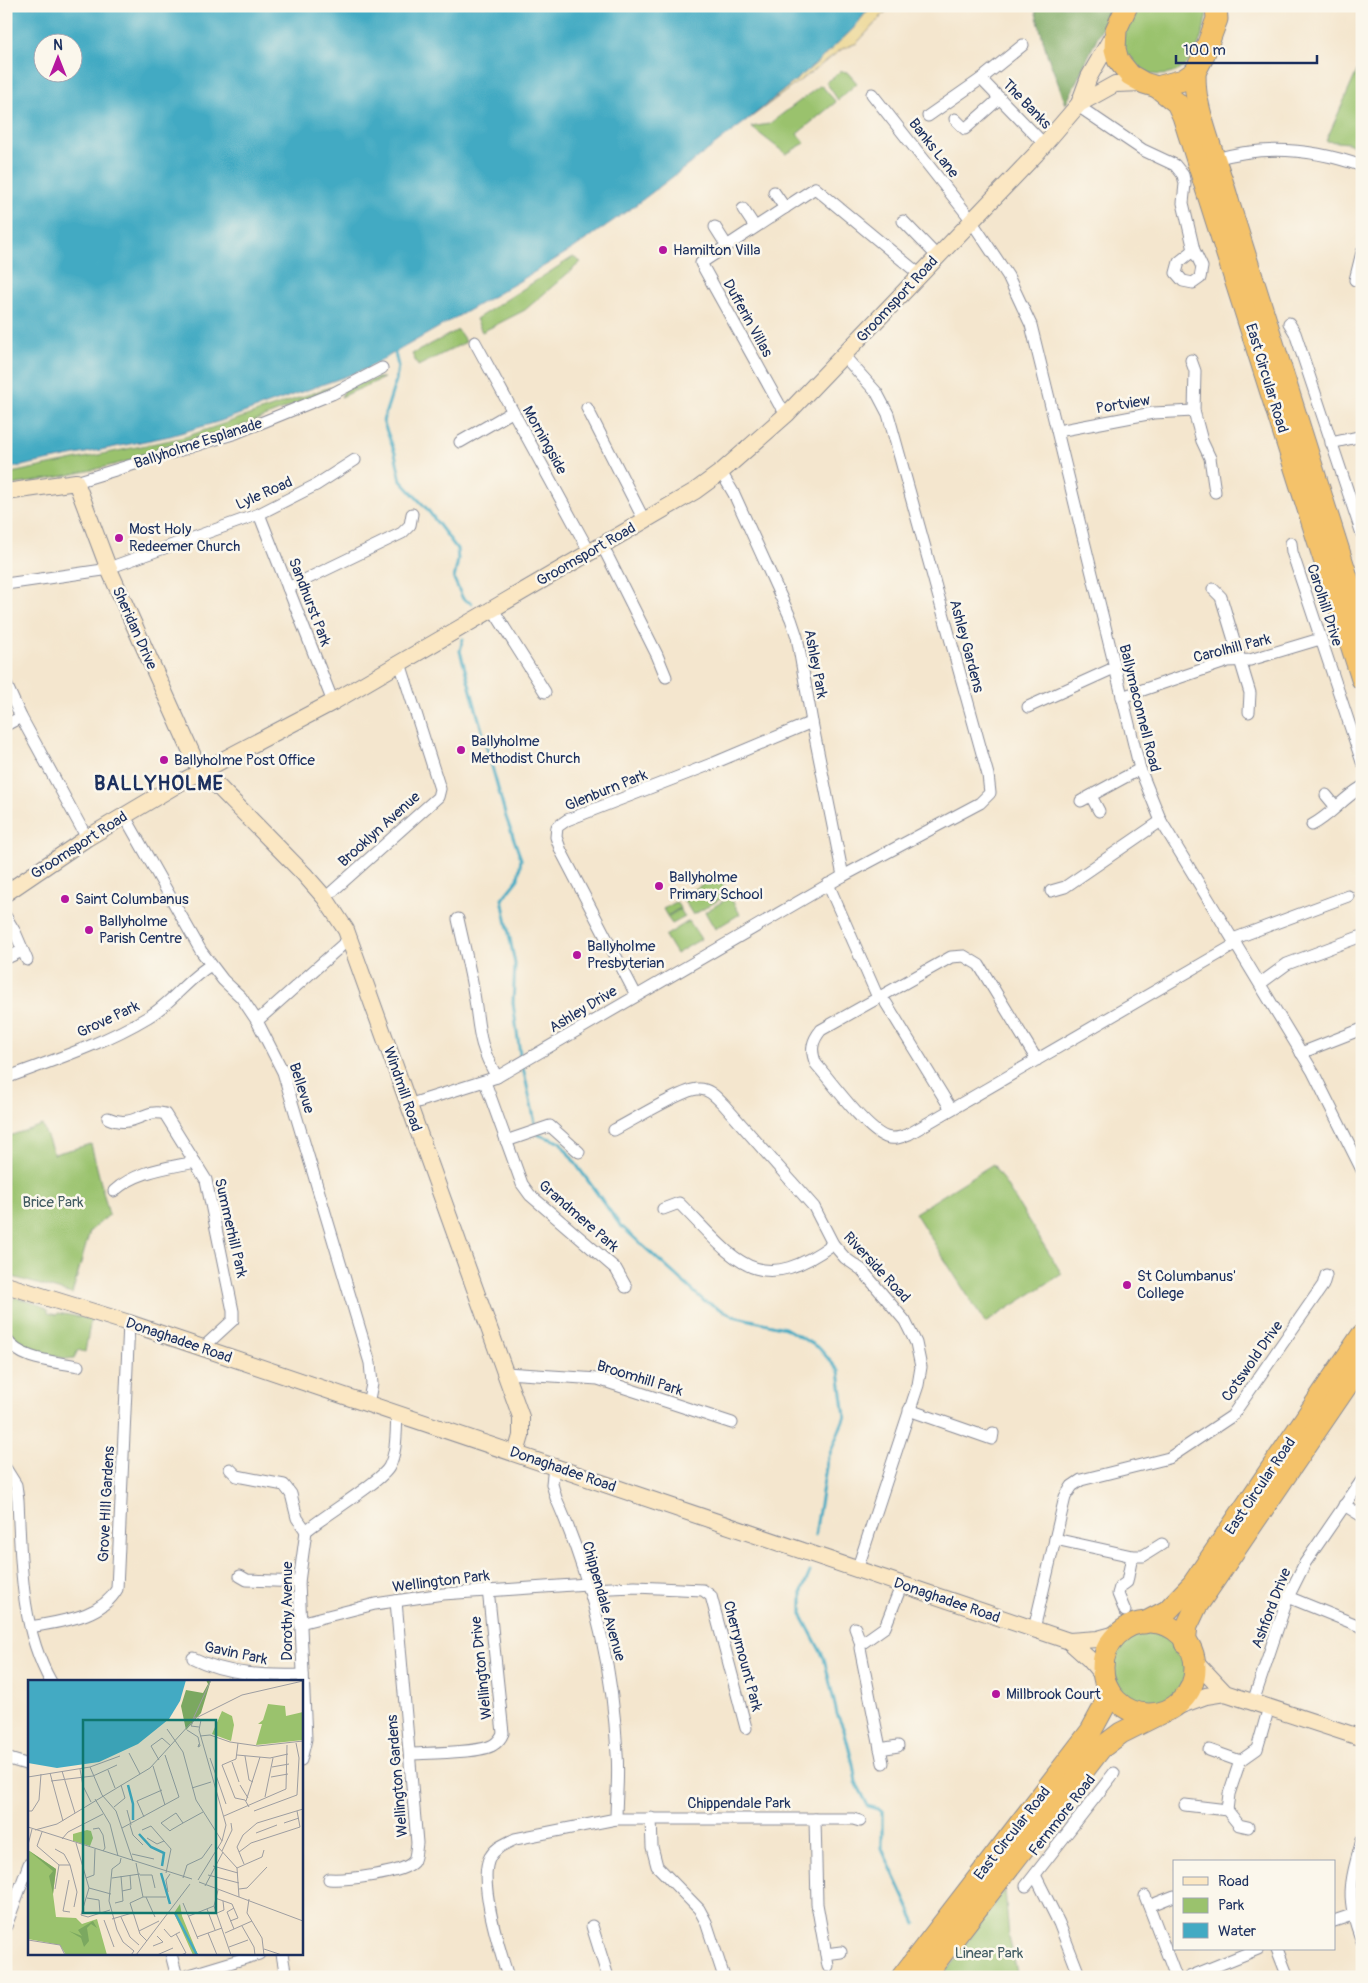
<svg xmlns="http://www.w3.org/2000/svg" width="1368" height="1983" font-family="Pangolin,sans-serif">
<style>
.green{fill:#9ac26d;stroke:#5a7866}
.forest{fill:#7ba860;stroke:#4b6c5f}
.sand{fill:#eeda9e;stroke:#84847e}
.water{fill:#43aac3;stroke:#2f6c90;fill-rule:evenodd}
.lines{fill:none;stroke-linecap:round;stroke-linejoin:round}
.stream{stroke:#43aac3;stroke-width:3}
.street-casing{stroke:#888a96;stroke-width:13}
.secondary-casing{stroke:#888a96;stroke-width:18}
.highway-casing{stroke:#888a96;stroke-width:23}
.street{stroke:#fff;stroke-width:11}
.secondary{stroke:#fbe7c3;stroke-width:16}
.highway{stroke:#f4c26a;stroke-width:21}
.poi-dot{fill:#b5179e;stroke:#fbf7ec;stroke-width:2}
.labels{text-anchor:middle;stroke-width:5;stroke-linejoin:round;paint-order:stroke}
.street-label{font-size:15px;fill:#1b2f5e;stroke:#fbf7ec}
.poi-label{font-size:15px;fill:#1b2f5e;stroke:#fbf7ec;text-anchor:start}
.park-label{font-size:15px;fill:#415b62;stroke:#fbf7ec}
.district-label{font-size:20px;font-weight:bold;letter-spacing:1px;fill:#1b2f5e;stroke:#fbf7ec}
.inset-river{fill:none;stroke:#43aac3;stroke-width:2.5}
.inset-road{fill:none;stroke:#9d9da1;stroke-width:1}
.view{fill:#0f766e;fill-opacity:0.15;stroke:#0f766e;stroke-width:2.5}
.inset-edge{fill:none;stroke:#1b2f5e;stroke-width:2.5}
</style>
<rect width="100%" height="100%" fill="#fbf7ec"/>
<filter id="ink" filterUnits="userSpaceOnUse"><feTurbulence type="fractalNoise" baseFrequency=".02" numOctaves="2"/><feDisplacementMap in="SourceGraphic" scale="10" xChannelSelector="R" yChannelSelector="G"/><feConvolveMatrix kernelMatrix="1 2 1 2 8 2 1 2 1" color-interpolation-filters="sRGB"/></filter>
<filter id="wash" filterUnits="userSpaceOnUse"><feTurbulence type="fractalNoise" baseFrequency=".0096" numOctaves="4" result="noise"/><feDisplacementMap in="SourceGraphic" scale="20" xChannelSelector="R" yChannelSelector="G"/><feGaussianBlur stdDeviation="1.12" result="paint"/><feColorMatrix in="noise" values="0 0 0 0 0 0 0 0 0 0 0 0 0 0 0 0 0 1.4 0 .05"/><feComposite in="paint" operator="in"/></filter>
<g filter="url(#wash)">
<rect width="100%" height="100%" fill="#f4e6ce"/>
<g class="green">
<path d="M1134,6H1208C1205,25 1201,48 1187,64C1167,86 1120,73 1123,39C1124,29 1131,16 1134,6Z"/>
<polygon points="1362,60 1362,150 1348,143 1326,141"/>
<polygon points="841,71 847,72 857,83 838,100 826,82"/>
<polygon points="821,85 836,102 797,134 805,143 786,154 751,127 769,124"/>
<polygon points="573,257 581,262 525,310 482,332 476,319"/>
<polygon points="458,330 466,342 418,366 412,354"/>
<polygon points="377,378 384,378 341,397 345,389"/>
<path d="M342,383C237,434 122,469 6,486V474L185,437Z"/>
<polygon points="718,875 729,894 693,915 682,897"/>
<polygon points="730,897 740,914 715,929 705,912"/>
<polygon points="676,902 680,908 667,916 663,909"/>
<polygon points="680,909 685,917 672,924 667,917"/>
<polygon points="689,921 701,939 676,954 665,936"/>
<polygon points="42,1125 54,1154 91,1144 109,1215 90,1231 72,1294 6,1275 6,1137"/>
<polygon points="993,1164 1062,1274 985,1323 915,1213"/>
<polygon points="15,1297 40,1305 48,1310 48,1313 57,1315 58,1313 91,1319 85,1352 78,1350 74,1358 66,1359 24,1347 11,1338 7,1327 9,1304"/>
<circle cx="1149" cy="1669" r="37"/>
<polygon points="1005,1890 1009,1937 1018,1977 942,1977"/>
</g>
<polygon class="forest" points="1034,6 1112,6 1066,104 1047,54"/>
<polygon class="sand" points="871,6 891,6 857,43 842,49 745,122 813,66 853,29"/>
<path class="water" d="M6,6H871L853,29L813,66L745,122L633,207L574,248L518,282L366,369L221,421L170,436L6,469ZM42,42H72V72H42Z"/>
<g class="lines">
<g class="stream">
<polyline points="395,353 398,366 396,380 383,421 395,453 401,481 427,509 457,549 458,560 454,579 463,599 471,603"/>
<polyline points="463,639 460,651 506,817 521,859 518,879 502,899 515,964 513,1003 520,1054 536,1127"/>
<polyline points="538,1133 539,1135 560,1142 620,1225 703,1300 733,1316 785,1328 819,1348 839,1371 845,1416 827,1461 815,1535"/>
<polyline points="810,1572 802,1591 802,1616 824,1658 837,1714 844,1730 853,1764 856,1782 868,1806 882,1810 882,1849 916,1923"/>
</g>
</g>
</g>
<g filter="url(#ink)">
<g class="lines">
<g class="street-casing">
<g id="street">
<polyline points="981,79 1045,145"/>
<polyline points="872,94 966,213 1008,276 1031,325 1140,769 1161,821 1313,1072 1362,1170"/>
<polyline points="1078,106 1143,150 1175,165 1183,175 1185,184 1183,203 1194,250 1202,267 1200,278 1193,283 1183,281 1176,273 1179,262 1194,250"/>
<polyline points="928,116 981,79 1023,45"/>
<polyline points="955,119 965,129 1000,98"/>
<path d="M1212,160C1263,144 1312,148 1362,166"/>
<polyline points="774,192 785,208"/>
<polyline points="743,209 755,227"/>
<polyline points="903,221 937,256"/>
<polyline points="715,227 727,246"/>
<polyline points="1355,280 1362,252"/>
<polyline points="1289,323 1295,333 1362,534"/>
<polyline points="475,342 589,551"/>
<polyline points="1191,360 1195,371 1194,411 1202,441 1210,458 1215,492"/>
<polyline points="587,408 644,520"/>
<polyline points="787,414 779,404 701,263 815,188 919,274"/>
<polyline points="1058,431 1153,413 1194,411"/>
<polyline points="460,442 512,412"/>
<polyline points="1331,443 1362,436"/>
<polyline points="721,472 734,494 791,619 797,637 812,722 843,876"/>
<polyline points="76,482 236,433 332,394 382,368"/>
<polyline points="259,514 333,702"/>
<polyline points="1291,543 1292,552 1362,762"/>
<polyline points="602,545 657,655 666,677"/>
<polyline points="6,584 103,570 259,514 316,485 355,460"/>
<polyline points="288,588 402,533 410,525 412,514"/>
<polyline points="1213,589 1221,597 1250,693 1249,712"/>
<polyline points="492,608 545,692"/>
<polyline points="6,684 21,717 87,838"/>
<polyline points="1122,697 1228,661 1250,660 1320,639"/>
<polyline points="1028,707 1114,668"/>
<polyline points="6,725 21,717"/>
<polyline points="1326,795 1336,807"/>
<polyline points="1091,796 1099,811"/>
<polyline points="1081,801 1140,769"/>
<polyline points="124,815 201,951 223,980 241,997 257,1021 283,1072 370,1363 372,1384 368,1404"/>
<path d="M1312,825C1331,815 1343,798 1362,787"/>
<polyline points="828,884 876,993 879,996"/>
<polyline points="1051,891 1065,887 1161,821"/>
<polyline points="325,898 438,797 440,789 400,663"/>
<polyline points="6,917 15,932 27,960"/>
<path d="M458,919C463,942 469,965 473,988C480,1025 476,1042 497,1077"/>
<polyline points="1233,939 1348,896"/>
<polyline points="9,957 22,951"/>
<polyline points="1261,983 1287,964 1359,937"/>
<polyline points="636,995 561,851 556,837 557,827 567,820 714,763 812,722"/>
<polyline points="886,1003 951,1109"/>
<polyline points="257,1021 349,939"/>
<polyline points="1301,1053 1362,1029"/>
<path d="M1037,1060L979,965L964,956L951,957L821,1030C812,1041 810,1050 816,1064C831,1081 866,1130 886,1137C894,1140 902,1137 909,1134L1236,944"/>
<path d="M6,1078C54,1060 105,1043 148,1017C172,1003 188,978 211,965"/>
<polyline points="485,1082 522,1184 530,1195 616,1269 626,1287"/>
<polyline points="408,1105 497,1077 843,876 980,803 990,793 988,775 888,414 877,393 844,356"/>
<path d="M108,1118C134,1130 144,1107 165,1114L206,1180L233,1311V1320L208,1343L205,1349"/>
<path d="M614,1130C630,1122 683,1089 698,1089C709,1088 717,1098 724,1105L814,1207L833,1244L845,1258L862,1270L905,1321L916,1343L921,1367L918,1385L857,1570"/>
<polyline points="506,1141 550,1126 579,1152"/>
<path d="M114,1191C136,1171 167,1168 195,1162"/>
<path d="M663,1209L679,1203C734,1258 756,1300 833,1244"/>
<path d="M6,1339C21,1361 54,1361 78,1366"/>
<polyline points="506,1373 598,1379 732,1423"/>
<polyline points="909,1410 992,1439 993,1433"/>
<path d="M6,1469L16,1485L18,1500C21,1560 20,1627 51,1682"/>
<polyline points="230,1469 237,1476 284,1485 291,1494 297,1518 306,1531"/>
<polyline points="1344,1505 1362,1516"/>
<polyline points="1055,1539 1132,1556 1143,1556 1162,1544"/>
<polyline points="240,1576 247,1580 299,1582"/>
<polyline points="588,1589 635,1587 703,1590 711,1596 746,1728"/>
<polyline points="1288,1597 1362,1627"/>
<polyline points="1125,1611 1118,1594 1120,1587 1127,1582 1132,1556"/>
<polyline points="300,1623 375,1604 443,1594 587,1584"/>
<path d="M31,1627C61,1621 101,1618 117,1589L129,1323"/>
<polyline points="855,1628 861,1644"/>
<polyline points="1034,1629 1065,1497 1072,1486 1081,1480 1169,1458 1232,1416 1323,1285 1326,1275"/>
<path d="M193,1658C227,1675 266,1676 303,1675"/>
<polyline points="1253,1702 1288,1597 1305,1563 1362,1480"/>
<polyline points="880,1749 898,1746"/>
<polyline points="1209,1750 1240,1761"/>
<path d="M410,1754C428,1753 481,1753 493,1745C498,1742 501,1738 503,1733L488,1589"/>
<polyline points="6,1758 29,1765"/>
<path d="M301,1760L306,1739L299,1582L306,1531C322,1517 382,1481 389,1467C397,1452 396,1431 397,1413"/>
<polyline points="883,1763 860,1648 861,1644 885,1627 902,1584"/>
<polyline points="1185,1805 1227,1810 1239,1825 1248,1827"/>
<polyline points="1227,1810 1229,1794 1240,1761 1257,1749 1269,1707"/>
<polyline points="651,1818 652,1847 657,1866 699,1909 706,1922 724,1977"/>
<polyline points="616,1819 853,1819 860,1821"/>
<polyline points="815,1819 817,1904 828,1966"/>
<path d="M1362,1840C1350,1883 1345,1898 1362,1941"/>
<polyline points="1035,1875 1059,1923 1080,1977"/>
<path d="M329,1879C345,1880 402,1874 413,1862C416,1858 416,1849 417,1843L396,1601"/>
<polyline points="1026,1886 1114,1773"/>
<polyline points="1145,1896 1176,1977"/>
<polyline points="1149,1906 1174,1896"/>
<polyline points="1334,1921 1352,1915"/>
<polyline points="6,1926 29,1864"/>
<polyline points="592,1926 608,1977"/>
<polyline points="1277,1949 1288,1977"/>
<polyline points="171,1954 177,1977"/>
<polyline points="282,1954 286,1977"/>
<polyline points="826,1954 841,1952"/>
<polyline points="183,1977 259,1954"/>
<path d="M508,1977C500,1951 477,1880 490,1857C496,1847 505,1844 515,1839L616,1819C616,1798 619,1776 617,1754C613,1666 591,1578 556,1498L552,1484L554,1466"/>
<polyline points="1189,1977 1258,1949"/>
</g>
</g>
<g class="secondary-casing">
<g id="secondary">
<polyline points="1079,104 1115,84 1144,83"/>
<polyline points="6,492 76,482 108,567 197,765 304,874 325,898 346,930 521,1417 521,1436 516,1453"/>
<polyline points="6,893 87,838 183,781 333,702 695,491 721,472 787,414 1036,154 1079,104 1089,77 1116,30"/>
<polyline points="6,1285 129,1323 1069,1641 1098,1639 1120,1633"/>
<polyline points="1069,1641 1089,1659 1104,1677"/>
<polyline points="1195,1661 1225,1693 1362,1738"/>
<polyline points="1173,1708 1206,1696 1225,1693"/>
</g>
</g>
<g class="highway-casing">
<g id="highway">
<polyline points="1127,6 1116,30 1115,49 1118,60 1130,75 1144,83 1157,87 1183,80 1195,72 1203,57 1217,19 1216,6"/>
<path d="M1195,72C1195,82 1195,93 1198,103C1205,137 1220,170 1229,204L1362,624"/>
<polyline points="1157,87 1177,103 1183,116 1362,679"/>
<circle cx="1149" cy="1668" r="46"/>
<polyline points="1144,1623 1167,1611 1193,1584 1362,1335"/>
<polyline points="1185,1643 1187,1626 1196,1607 1362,1363"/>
<polyline points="902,1977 1091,1731 1104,1707 1106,1684"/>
<polyline points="924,1977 1101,1748 1121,1733 1161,1713"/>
</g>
</g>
<use href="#street" class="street"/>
<use href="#secondary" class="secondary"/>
<use href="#highway" class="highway"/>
</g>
</g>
<g class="poi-dot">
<circle cx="663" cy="250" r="5"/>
<circle cx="119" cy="538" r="5"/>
<circle cx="461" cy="750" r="5"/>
<circle cx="164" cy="760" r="5"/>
<circle cx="659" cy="886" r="5"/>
<circle cx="65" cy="899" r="5"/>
<circle cx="89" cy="930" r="5"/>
<circle cx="577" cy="955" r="5"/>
<circle cx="1127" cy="1285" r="5"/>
<circle cx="996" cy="1694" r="5"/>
</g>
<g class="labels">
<g class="street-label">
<text transform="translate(1027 104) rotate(46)" y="5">The Banks</text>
<text transform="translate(934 148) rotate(52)" y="5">Banks Lane</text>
<text transform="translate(897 299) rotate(-47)" y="5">Groomsport Road</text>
<text transform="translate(748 318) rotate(61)" y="5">Dufferin Villas</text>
<text transform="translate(1267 378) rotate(73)" y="5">East Circular Road</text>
<text transform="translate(1123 404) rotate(-9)" y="5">Portview</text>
<text transform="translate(545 440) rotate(61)" y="5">Morningside</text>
<text transform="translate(198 443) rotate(-18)" y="5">Ballyholme Esplanade</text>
<text transform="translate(264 493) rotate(-24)" y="5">Lyle Road</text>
<text transform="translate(586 554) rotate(-30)" y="5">Groomsport Road</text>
<text transform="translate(310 602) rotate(69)" y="5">Sandhurst Park</text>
<text transform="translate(1325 605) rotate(72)" y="5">Carolhill Drive</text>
<text transform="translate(135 628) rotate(66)" y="5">Sheridan Drive</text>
<text transform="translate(967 646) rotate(75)" y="5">Ashley Gardens</text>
<text transform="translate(1232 648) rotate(-14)" y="5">Carolhill Park</text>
<text transform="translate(816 664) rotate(79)" y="5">Ashley Park</text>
<text transform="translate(1140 708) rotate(76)" y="5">Ballymaconnell Road</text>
<text transform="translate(606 790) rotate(-22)" y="5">Glenburn Park</text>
<text transform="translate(379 829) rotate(-42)" y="5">Brooklyn Avenue</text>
<text transform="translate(79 845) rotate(-33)" y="5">Groomsport Road</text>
<text transform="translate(583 1009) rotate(-31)" y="5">Ashley Drive</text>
<text transform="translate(108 1019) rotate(-25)" y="5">Grove Park</text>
<text transform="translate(302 1088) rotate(72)" y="5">Bellevue</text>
<text transform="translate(403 1089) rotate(71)" y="5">Windmill Road</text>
<text transform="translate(579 1216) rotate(41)" y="5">Grandmere Park</text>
<text transform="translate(231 1228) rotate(77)" y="5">Summerhill Park</text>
<text transform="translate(877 1267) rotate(47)" y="5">Riverside Road</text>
<text transform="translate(179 1340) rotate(19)" y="5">Donaghadee Road</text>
<text transform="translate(1252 1361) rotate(-55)" y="5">Cotswold Drive</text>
<text transform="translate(640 1378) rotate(17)" y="5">Broomhill Park</text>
<text transform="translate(563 1469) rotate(19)" y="5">Donaghadee Road</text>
<text transform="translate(1260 1486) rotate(-56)" y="5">East Circular Road</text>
<text transform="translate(106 1504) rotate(-87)" y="5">Grove HIll Gardens</text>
<text transform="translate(441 1581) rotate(-7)" y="5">Wellington Park</text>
<text transform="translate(947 1600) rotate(19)" y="5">Donaghadee Road</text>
<text transform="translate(604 1601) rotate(74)" y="5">Chippendale Avenue</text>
<text transform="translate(1271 1608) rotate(-69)" y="5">Ashford Drive</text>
<text transform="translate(287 1611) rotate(-90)" y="5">Dorothy Avenue</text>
<text transform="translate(236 1653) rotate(12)" y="5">Gavin Park</text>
<text transform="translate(743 1656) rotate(75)" y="5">Cherrymount Park</text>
<text transform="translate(481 1668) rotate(-96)" y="5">Wellington Drive</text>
<text transform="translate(397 1776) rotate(-95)" y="5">Wellington Gardens</text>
<text x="739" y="1808">Chippendale Park</text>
<text transform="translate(1062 1815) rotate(-52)" y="5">Fernmore Road</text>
<text transform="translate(1012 1833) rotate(-52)" y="5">East Circular Road</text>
</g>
<g class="poi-label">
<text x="673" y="255">Hamilton Villa</text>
<text x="129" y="534">Most Holy<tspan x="129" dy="17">Redeemer Church</tspan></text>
<text x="471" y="746">Ballyholme<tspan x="471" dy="17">Methodist Church</tspan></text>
<text x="174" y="765">Ballyholme Post Office</text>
<text x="669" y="882">Ballyholme<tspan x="669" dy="17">Primary School</tspan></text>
<text x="75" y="904">Saint Columbanus</text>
<text x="99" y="926">Ballyholme<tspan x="99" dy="17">Parish Centre</tspan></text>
<text x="587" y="951">Ballyholme<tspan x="587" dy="17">Presbyterian</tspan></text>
<text x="1137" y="1281">St Columbanus'<tspan x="1137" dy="17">College</tspan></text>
<text x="1006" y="1699">Millbrook Court</text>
</g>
<g class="park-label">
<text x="53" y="1207">Brice Park</text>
<text x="989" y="1958">Linear Park</text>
</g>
<g class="district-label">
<text x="159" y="790">BALLYHOLME</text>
</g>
</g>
<g transform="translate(28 1680)">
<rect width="275" height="275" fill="#f4e6ce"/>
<path d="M240,24L257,26L258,36L275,32V60L228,65L234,44H230L235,40ZM194,31L204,36L206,45L203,61L184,54ZM59,150L63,151L65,158L62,166L45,161V154ZM0,170L28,189L25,214L28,237L48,238L54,244L69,239L79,275H38L32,265L0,259ZM152,224L154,236L170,275H165L146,233Z" fill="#9ac26d"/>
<path d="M178,0H183L173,33L158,50L153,26L158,10L175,13L180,4ZM0,170L28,189L25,214L21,196L25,191ZM65,241L69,248L63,244L59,248L61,261L56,267L53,258L41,251L54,256L50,250Z" fill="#7ba860"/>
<path d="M0,0H158L152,21L141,39L110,64L71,82L29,88L0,83Z" fill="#43aac3"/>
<path class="inset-river" d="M100,105L105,124V140M111,154L123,167L136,173L134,186M133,193L142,224M147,233L169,275"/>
<path class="inset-road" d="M170,37L214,15L275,1M165,39L183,0M139,49L155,72L168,120L194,161M159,50L170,57L172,66L170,67L171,64M172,56L182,55L202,62L230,66L275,61M210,63L208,79L194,85L207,118L217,120L221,127M101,73L112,94M209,75L242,78L260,74M217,76L221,100L225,102M182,78L198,124M131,80L123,66L134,58L143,66M204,82L211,102M125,86L137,125M62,87L92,76M244,87L261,84M52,89L55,106L63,122M80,90L87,108M34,91L47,133M22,93L35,141M0,97L62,87L74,115M243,97L260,94M23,101L65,96L89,85M212,105L220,118M164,108L183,102M74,115L88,131L105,181M237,117L245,78M67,119L82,144L90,176M218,121L232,77M86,127L97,118L93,105M99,130L103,145M0,131H4L11,120L13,94M226,131L269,115L271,78L268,63M196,136L258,109L259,65M116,137L109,121L134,110M155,143L148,133L133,143L142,151L143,150L155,143L175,132M256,143L271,138M102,145L105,155L115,165M0,147L164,199M94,148L151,117L137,75M65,149L71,148L75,155L77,168L75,171M7,150L29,144L122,88L163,43M114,150L123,146L143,169L138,193M14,152L9,166L31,185H42M228,153L249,145M119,158L129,164L136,161M34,159L40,152L75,134M48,163L61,208L53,235L60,237L82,230M0,165L4,149M190,167L209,188L211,217M27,169L36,174L42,185L49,212L46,227M194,171L204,150L203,143M211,172L223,163L272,147L269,131M104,174L126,179M93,178L92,183L84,189L81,221L89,250L95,262L106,271L103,275M108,183L115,217L102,223L112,254L119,261M216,184L209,167L215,155L229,143L275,129M185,186L210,193M209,188L234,177L236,170M112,195H124L127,208M180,195L211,203M58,198L66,195L67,169M84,198L112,194M155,198L159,185L174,178L184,164M41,200L35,231L42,232M170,200L194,161L198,145L171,50L173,40L167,37L163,46L171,47M171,202L275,241M177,206L195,172M61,208L83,214M27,209L31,185M211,209L219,208L239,187M190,210L186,226L203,275M94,211L103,209L102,195M140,212L138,200L142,194M115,217H138M118,217L127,237M59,218L71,220L72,233M187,218L204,224L210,238L202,241M221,219L219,233L234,258L236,275M87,223L95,221L93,196M155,223L170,259M179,229L187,250M189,233L196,230L195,221M161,236L186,226M93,237L102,257L111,265M84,239L104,233M76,240L86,267M214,246L226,267L227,275M136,249L143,257L148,254M206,249L199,232L206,228M111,251L131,241M152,252L148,254L158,273L153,275M180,253L189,275M197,253L224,241M169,257L194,248M0,260L32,265L37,275M125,266L135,262L129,256M201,267L220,260M236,269L254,275M108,275L162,204M129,275L145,268M211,275H228"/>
<path class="view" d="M55,40H188V233H55Z"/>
<rect width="275" height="275" class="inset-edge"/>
</g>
<rect width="1368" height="1983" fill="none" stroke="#fbf7ec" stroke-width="25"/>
<rect x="1173" y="1860" width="162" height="90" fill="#fbf7ec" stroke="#a1a7b3"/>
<rect x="1183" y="1877" width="25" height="8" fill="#fbe7c3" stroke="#a1a7b3"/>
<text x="1218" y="1886" font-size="15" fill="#1b2f5e">Road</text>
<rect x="1183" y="1898" width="25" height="15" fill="#9ac26d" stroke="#a1a7b3"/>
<text x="1218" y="1910" font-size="15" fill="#1b2f5e">Park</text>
<rect x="1183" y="1923" width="25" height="15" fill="#43aac3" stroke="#a1a7b3"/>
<text x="1218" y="1936" font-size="15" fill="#1b2f5e">Water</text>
<g transform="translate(58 58)"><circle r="24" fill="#fbf7ec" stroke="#a1a7b3"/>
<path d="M0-4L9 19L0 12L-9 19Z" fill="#b5179e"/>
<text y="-8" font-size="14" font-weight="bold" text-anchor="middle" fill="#1b2f5e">N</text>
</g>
<path d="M1176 55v8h141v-8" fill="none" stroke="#1b2f5e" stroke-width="2.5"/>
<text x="1183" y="55" font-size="15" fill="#1b2f5e" stroke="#fbf7ec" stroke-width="4" paint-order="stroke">100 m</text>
</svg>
